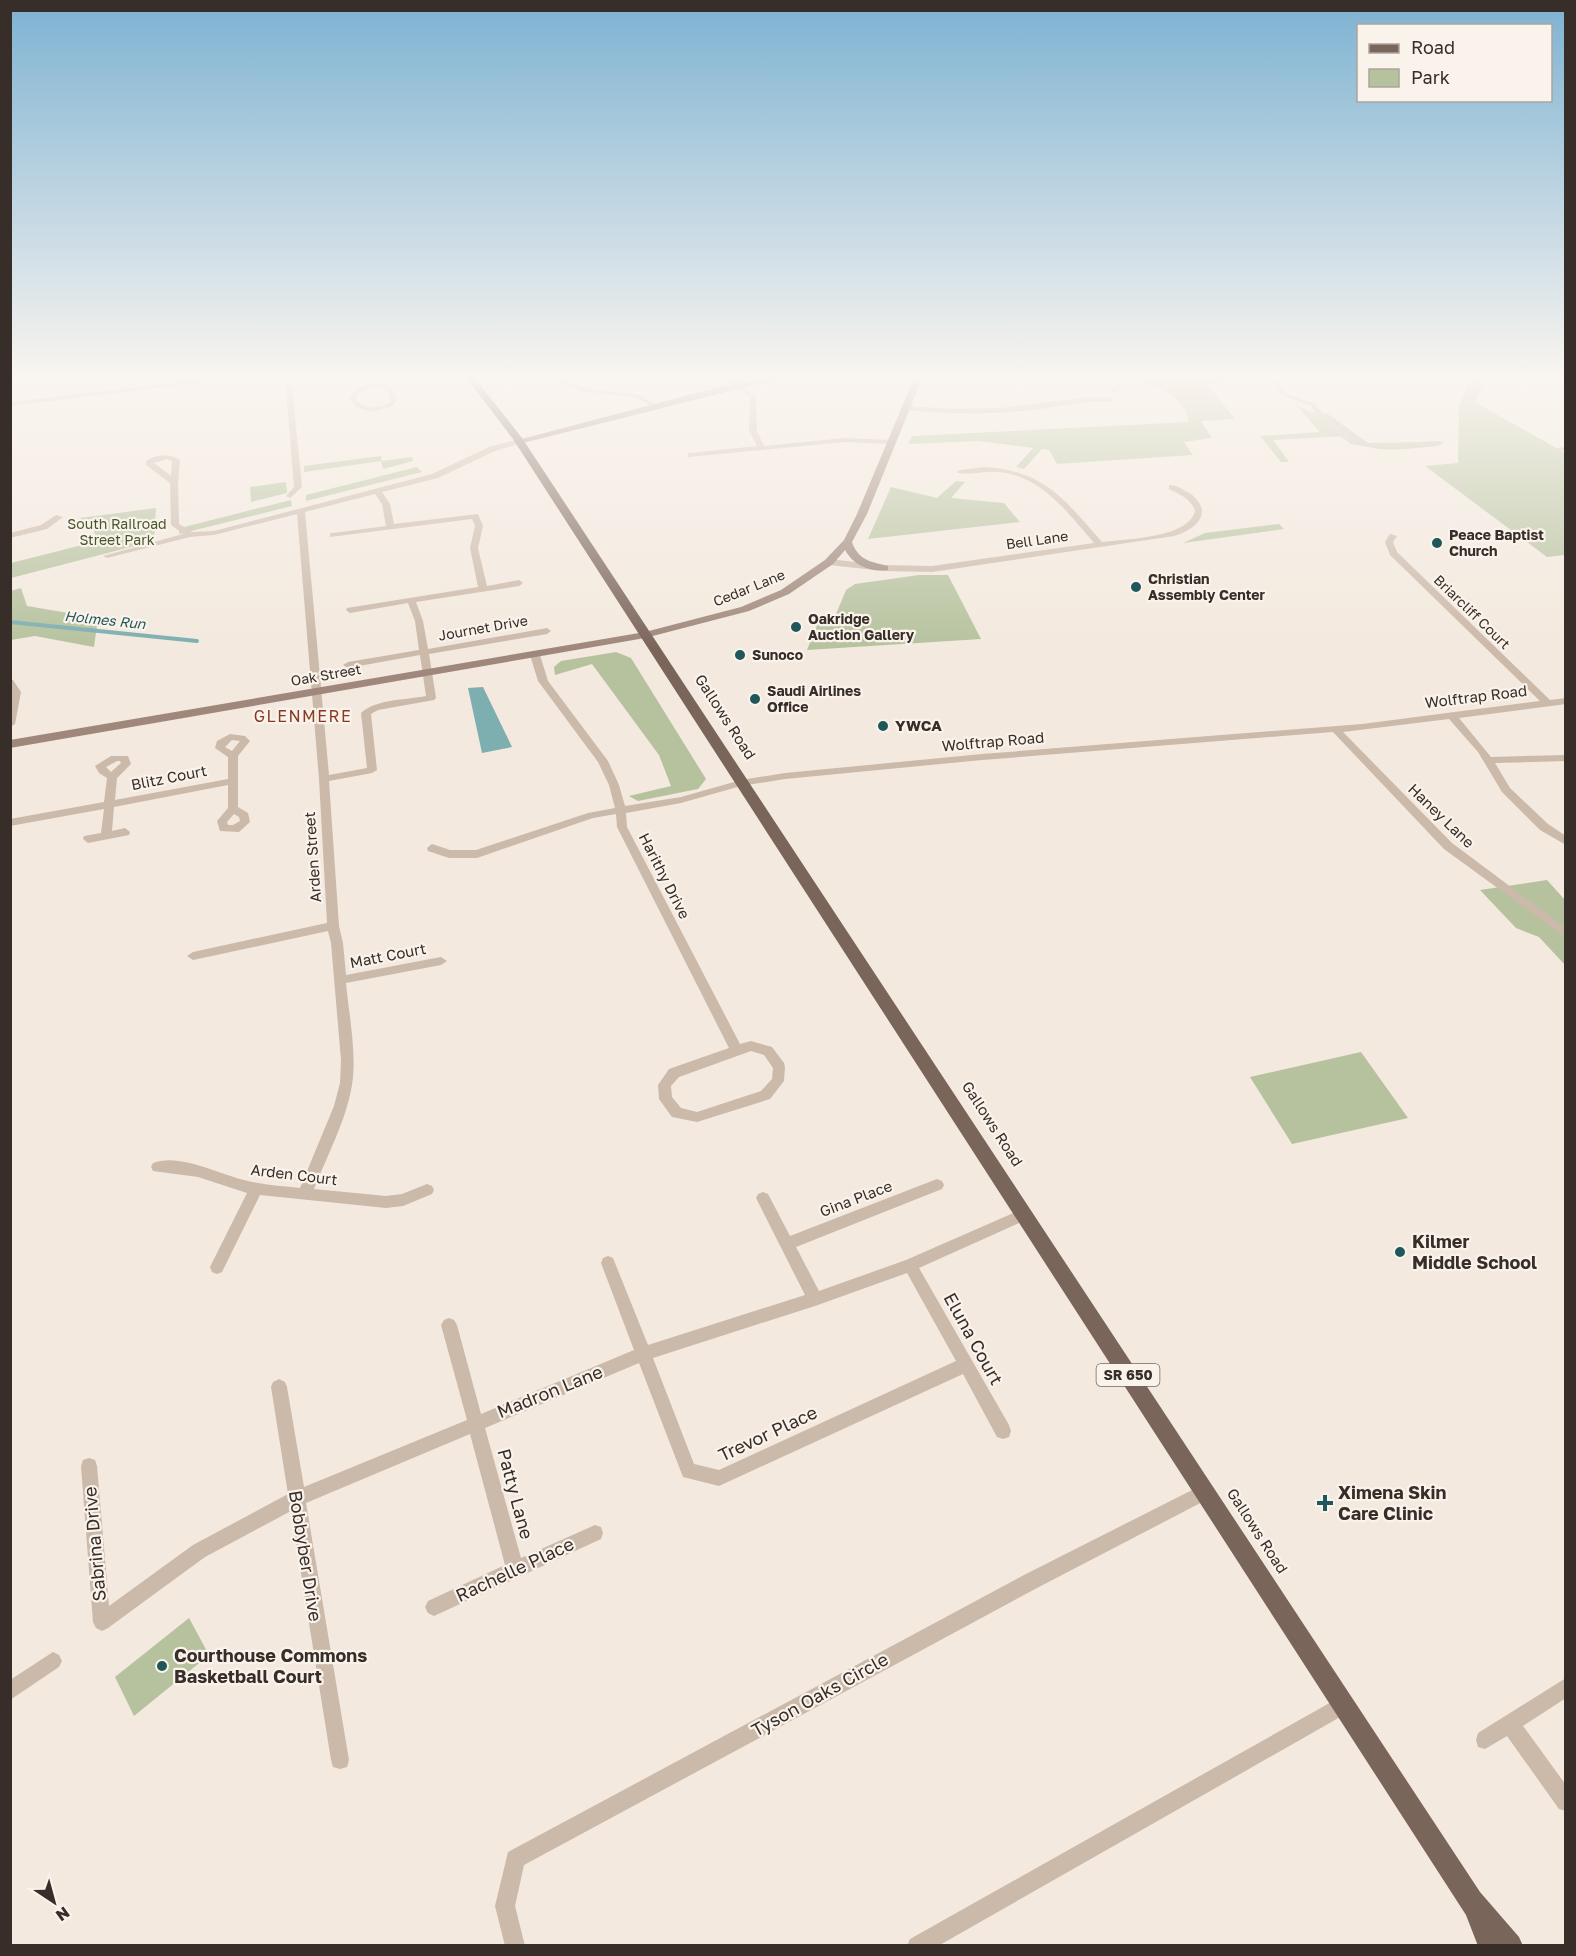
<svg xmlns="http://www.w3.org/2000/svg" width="1576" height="1956" font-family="'Golos Text',sans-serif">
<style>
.green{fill:#b6c29e}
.water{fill:#7daeb0}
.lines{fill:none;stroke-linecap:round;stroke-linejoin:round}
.stream{stroke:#7daeb0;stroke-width:4}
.street{fill:#cbb9aa;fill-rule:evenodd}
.secondary{fill:#9f887b;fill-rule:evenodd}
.primary{fill:#7a655a;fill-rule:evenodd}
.poi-dot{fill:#1f575a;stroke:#faf3eb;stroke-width:2}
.labels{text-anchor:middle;stroke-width:4.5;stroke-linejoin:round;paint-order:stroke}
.far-park-label{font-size:14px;fill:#48572d;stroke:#faf3eb}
.far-poi-label{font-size:14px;font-weight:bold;fill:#382e29;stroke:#faf3eb;text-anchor:start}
.far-street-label{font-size:14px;fill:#382e29;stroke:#faf3eb}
.far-water-label{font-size:14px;font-style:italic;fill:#1f575a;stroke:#faf3eb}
.shield{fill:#faf3eb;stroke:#726963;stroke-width:1.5}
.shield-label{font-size:14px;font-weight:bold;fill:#382e29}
.street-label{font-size:15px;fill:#382e29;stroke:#faf3eb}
.poi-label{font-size:15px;font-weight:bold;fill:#382e29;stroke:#faf3eb;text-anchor:start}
.neighbourhood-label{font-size:16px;letter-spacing:1.5px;fill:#883922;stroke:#faf3eb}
.near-poi-label{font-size:18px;font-weight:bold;fill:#382e29;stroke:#faf3eb;text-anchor:start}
.near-street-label{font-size:18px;fill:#382e29;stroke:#faf3eb}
</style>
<rect width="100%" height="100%" fill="#f3e9de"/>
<g class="green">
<path d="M1114,376H1255L1260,381L1207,384L1235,419L1201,421L1212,438L1184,442L1193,455L1057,464L1049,450L1042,449L1024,469L1016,467L1033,448L978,441L908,444L912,436L1189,422C1184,392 1151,384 1125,378L1118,393H1110L1117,377Z"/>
<polygon points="1471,376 1488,376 1475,402 1565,453 1565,555 1547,557 1425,466 1458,463 1459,407"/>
<path d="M1296,405L1311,412L1328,414L1368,443L1434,442L1438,446C1408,448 1372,457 1347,436L1273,440L1289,462H1281L1260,436L1320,432Z"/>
<polygon points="381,456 382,461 412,457 413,461 383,469 381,461 304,472 304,466"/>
<polygon points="417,467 422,472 306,501 306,495"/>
<polygon points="956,481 965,482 951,498 1004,503 1020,522 868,539 891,487 937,498"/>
<polygon points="286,482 287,493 251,502 250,487"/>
<polygon points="291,500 292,506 179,534 180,528"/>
<polygon points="156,508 154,541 11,578 11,563 98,541 91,525 76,523 80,518"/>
<polygon points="1279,524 1284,529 1183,543 1205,533"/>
<polygon points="919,575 948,575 981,639 807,650 820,618 834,619 846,590 855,584"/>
<polygon points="21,588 27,606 98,618 94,647 35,636 11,640 11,591"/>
<polygon points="616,652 631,658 706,779 698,789 638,801 629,796 671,786 659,755 592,664 555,675 554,667 561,661"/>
<polygon points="1547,880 1565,900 1565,965 1539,937 1516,928 1480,890"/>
<polygon points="1361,1052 1408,1118 1292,1144 1250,1077"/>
<polygon points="189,1618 209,1655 134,1716 115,1677"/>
</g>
<polygon class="water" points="483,687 512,747 482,753 468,688"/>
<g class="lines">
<polyline class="stream" points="10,622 197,641"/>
<g class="street">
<polygon points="229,376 245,376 242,378 10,406 10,402"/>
<polygon points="285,376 291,376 302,487 290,498 286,496 294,487"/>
<polygon points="549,376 556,376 583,388 641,395 657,406 652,407 637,398 580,391"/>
<polygon points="722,376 729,376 756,396 757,431 764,446 845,438 892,440 896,442 892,444 845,442 688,457 688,453 691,453 757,446 749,431 750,397"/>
<polygon points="1264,376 1270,376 1287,394 1315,404 1327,418 1356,440 1374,444 1440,441 1444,443 1440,445 1374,448 1351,444 1321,422 1311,406 1283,396"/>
<polygon points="1542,376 1566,376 1566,378 1545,378"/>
<path d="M372,382L392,387L397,400L393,406L372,412L356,407L350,398L353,392ZM373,386L387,389L391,400L388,404L372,408L361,405L356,398L358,394Z"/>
<path d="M1090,397L1110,398L1113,400L1110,402C1083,400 1058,407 1032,410C990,415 948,414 906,410L903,408L906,406L953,409L1000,408Z"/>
<path d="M519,439L523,441L522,443L495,451L438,478L382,492L390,504L394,524L478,514L483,526L478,548L487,586L519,580L523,583L519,586L416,602L423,621L428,649L547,628L551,631L547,634L429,654L436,698L434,700L378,710L371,714L377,770L372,773L329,781L339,926L343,943L346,975L441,957L447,961L441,965L346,983C349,1016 357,1053 352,1085C346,1121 327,1156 314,1189L386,1196L402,1194L427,1184L432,1186L434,1190L432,1194L403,1206L386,1208L260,1195L222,1272L217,1274L212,1272L210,1267L247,1193L198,1177L153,1171L151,1167L153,1163C180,1153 218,1174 244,1180C263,1185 282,1186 300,1188L334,1106L340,1083L341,1060L331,943L328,931L193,960L187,956L193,952L327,923L319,779L297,514L214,535L190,537L107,558L103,556L183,534L171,525L170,483L146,465V461C156,454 170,453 180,460L178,482L179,524L192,532L214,531L432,474L489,447ZM167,459L172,461L171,476L154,463ZM375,494L382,504L386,526L333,533H330V537L472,519L475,526L470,548L478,587L347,608L346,610L350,613L408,603L415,621L419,650L348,662L343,665L348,668L420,655L426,696C406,700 376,699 361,713L367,768L329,775L305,512Z"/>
<polygon points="1566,446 1566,450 1556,452 1552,450"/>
<path d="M985,467C1045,471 1065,500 1102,542C1125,539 1191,538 1195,510C1190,499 1180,494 1169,489V485C1177,485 1184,490 1191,494C1215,513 1195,530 1174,536L932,572L884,571L829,565L825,562L829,559L884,565L932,566L1094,543C1068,513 1041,475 998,472C987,471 963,476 956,472L960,470Z"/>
<polygon points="56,515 63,517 47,529 10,538 10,533 41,525"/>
<path d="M1390,534L1397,536L1393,542L1397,552L1550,700L1566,698V704L1459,718L1491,757L1566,755V761L1495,763L1510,788L1548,824L1566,836V845L1540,830L1502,792L1478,752L1449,719L1343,732L1452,843L1566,928V938L1444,849L1333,732L982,760L785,779L741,786L681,803L626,813L627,827L740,1044L751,1041L772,1047L784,1063L785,1067L784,1081L770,1099L697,1122L672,1117L659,1099L658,1085L669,1069L729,1048L617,827L616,814L593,818L477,858H449L428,851L427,848L432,844L450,850H476L588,813L615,808L609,785L598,762L538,681L530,655L535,652L540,655L548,681L608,761L619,785L625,806L681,797L741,780L785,773L982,754L1362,724L1540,701L1390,555L1385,542ZM751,1051L764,1055L773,1068L772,1079L761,1091L697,1112L681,1108L672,1097L671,1086L679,1077Z"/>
<polygon points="10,679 13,680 21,692 15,724 10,727"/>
<path d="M230,734L245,736L250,741L238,756V807L248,813L250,822L239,832L220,831L217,821L228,808V785L114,807L112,831L125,828L130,832L129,835L88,843L83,839L84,836L101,833L104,809L10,826V819L104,802L107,778L99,773L95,766L111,756H128L131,764L117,778L115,800L228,779V757L215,748L217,741ZM232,740L240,741L232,751L225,747ZM117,761H120L121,763L111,772L106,767ZM234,814L239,817L240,821L233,825H228L227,822Z"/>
<path d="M937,1179L942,1181L944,1185L942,1189L796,1247L819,1291L906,1260L1018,1211L1023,1209L1028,1211L1030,1215L1028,1219L919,1268L1009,1425L1011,1431L1009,1437L1003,1439L997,1437L963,1374L719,1486L683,1477L639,1363L485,1428L521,1558L595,1525L601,1527L603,1533L601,1539L434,1616L428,1613L425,1607L428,1601L505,1565L470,1434L306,1503L349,1760L347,1767L340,1769L333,1767L331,1760L291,1511L205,1557L108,1628L102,1631L96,1628L93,1622L81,1466L83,1460L89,1458L95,1460L97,1466L109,1606L193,1545L288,1494L271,1387L273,1382L279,1379L285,1382L287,1387L304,1487L467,1420L441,1325L444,1320L449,1318L454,1320L457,1325L481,1414L634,1350L601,1263L603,1258L608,1256L613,1258L648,1345L805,1295L756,1198L758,1194L763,1192L768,1194L790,1236ZM907,1273L956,1361L719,1470L694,1464L653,1358L815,1306Z"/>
<polygon points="1204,1484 1210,1486 1212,1492 1210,1498 1037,1588 524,1865 515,1906 525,1946 505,1946 495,1906 508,1852 1024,1575"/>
<polygon points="53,1652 59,1655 62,1661 59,1667 10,1700 10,1680"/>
<polygon points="1566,1678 1566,1698 1523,1726 1566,1785 1566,1811 1559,1809 1507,1736 1485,1749 1478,1747 1476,1740 1478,1733"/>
<polygon points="1342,1696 1349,1698 1351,1705 1349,1712 938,1946 907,1946 910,1939"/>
</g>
<g class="secondary">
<polygon points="776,376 790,376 519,444 514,441 719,387"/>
<path d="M915,376H923L867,514L852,542C858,560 871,562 888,566V570C871,573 853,565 845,550L833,564L789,594L749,611L645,638L10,748V740L645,632L741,607L781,590L825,560L844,540L857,514Z"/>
</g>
<polygon class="primary" points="465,376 473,376 522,438 1480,1892 1519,1937 1523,1946 1478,1946 1466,1915 513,439"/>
</g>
<linearGradient id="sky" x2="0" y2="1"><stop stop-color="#7db2d2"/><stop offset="0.58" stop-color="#faf5f0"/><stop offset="1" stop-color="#faf5f0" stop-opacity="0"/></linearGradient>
<rect width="1576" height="649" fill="url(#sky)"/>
<g class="poi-dot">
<circle cx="1437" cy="543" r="6"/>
<circle cx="1136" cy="587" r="6"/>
<circle cx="796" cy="627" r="6"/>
<circle cx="740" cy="655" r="6"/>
<circle cx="755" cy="699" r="6"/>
<circle cx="883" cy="726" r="6"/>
<circle cx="1400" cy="1252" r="6"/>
<path d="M1322 1494h6v6h6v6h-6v6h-6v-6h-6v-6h6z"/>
<circle cx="162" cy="1666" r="6"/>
</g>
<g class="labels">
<g class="far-park-label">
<text x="117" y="529">South Railroad<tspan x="117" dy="16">Street Park</tspan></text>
</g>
<g class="far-poi-label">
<text x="1449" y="540">Peace Baptist<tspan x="1449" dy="16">Church</tspan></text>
<text x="1148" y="584">Christian<tspan x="1148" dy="16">Assembly Center</tspan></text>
<text x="808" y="624">Oakridge<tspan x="808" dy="16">Auction Gallery</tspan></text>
<text x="752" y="660">Sunoco</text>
<text x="767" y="696">Saudi Airlines<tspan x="767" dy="16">Office</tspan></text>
</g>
<g class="far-street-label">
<text transform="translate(1037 540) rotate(-8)" y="5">Bell Lane</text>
<text transform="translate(749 588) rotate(-22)" y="5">Cedar Lane</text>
<text transform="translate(1472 612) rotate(44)" y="5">Briarcliff Court</text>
<text transform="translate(483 628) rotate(-10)" y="5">Journet Drive</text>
<text transform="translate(326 675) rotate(-10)" y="5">Oak Street</text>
</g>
<g class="far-water-label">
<text transform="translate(105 620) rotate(6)" y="5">Holmes Run</text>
</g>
<rect class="shield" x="1096.5" y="1364" width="63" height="22" rx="4.5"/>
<g class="shield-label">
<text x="1128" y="1380">SR 650</text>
</g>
<g class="street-label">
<text transform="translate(1476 697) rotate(-7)" y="5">Wolftrap Road</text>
<text transform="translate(725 717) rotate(57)" y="5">Gallows Road</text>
<text transform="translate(993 742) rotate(-5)" y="5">Wolftrap Road</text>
<text transform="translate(169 778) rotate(-11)" y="5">Blitz Court</text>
<text transform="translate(1441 816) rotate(44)" y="5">Haney Lane</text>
<text transform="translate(313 857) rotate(-94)" y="5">Arden Street</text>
<text transform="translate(664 876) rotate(63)" y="5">Harithy Drive</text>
<text transform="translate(388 956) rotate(-11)" y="5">Matt Court</text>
<text transform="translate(992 1124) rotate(57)" y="5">Gallows Road</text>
<text transform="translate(294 1175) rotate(7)" y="5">Arden Court</text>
<text transform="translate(856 1199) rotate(-21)" y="5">Gina Place</text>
<text transform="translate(1257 1531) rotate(57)" y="5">Gallows Road</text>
</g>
<g class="poi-label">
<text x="895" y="731">YWCA</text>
</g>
<g class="neighbourhood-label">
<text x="303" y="722">GLENMERE</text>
</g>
<g class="near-poi-label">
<text x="1412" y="1248">Kilmer<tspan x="1412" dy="21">Middle School</tspan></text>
<text x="1338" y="1499">Ximena Skin<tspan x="1338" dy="21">Care Clinic</tspan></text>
<text x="174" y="1662">Courthouse Commons<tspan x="174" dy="21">Basketball Court</tspan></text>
</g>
<g class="near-street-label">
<text transform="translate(973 1339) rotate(61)" y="6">Eluna Court</text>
<text transform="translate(550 1392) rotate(-22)" y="6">Madron Lane</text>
<text transform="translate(768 1434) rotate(-25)" y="6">Trevor Place</text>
<text transform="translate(515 1494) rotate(75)" y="6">Patty Lane</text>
<text transform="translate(95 1544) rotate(-95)" y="6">Sabrina Drive</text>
<text transform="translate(305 1556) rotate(81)" y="6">Bobbyber Drive</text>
<text transform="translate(515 1570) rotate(-25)" y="6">Rachelle Place</text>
<text transform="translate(820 1695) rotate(-29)" y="6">Tyson Oaks Circle</text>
</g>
</g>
<rect width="1576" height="1956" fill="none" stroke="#382e29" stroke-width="24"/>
<rect x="1357" y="24" width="195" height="78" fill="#faf3eb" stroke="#aca49d" stroke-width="1.5"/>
<rect x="1369" y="44" width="30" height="9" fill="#7a655a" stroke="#aca49d" stroke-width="1.5"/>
<text x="1411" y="54" font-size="18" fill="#382e29">Road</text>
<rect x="1369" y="69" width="30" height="18" fill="#b6c29e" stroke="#aca49d" stroke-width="1.5"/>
<text x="1411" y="84" font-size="18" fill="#382e29">Park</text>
<g transform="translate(54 1902) rotate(144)" stroke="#faf3eb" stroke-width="4.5" paint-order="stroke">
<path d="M0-4.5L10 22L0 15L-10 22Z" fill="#382e29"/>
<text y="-9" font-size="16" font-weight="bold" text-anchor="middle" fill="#382e29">N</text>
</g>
</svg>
